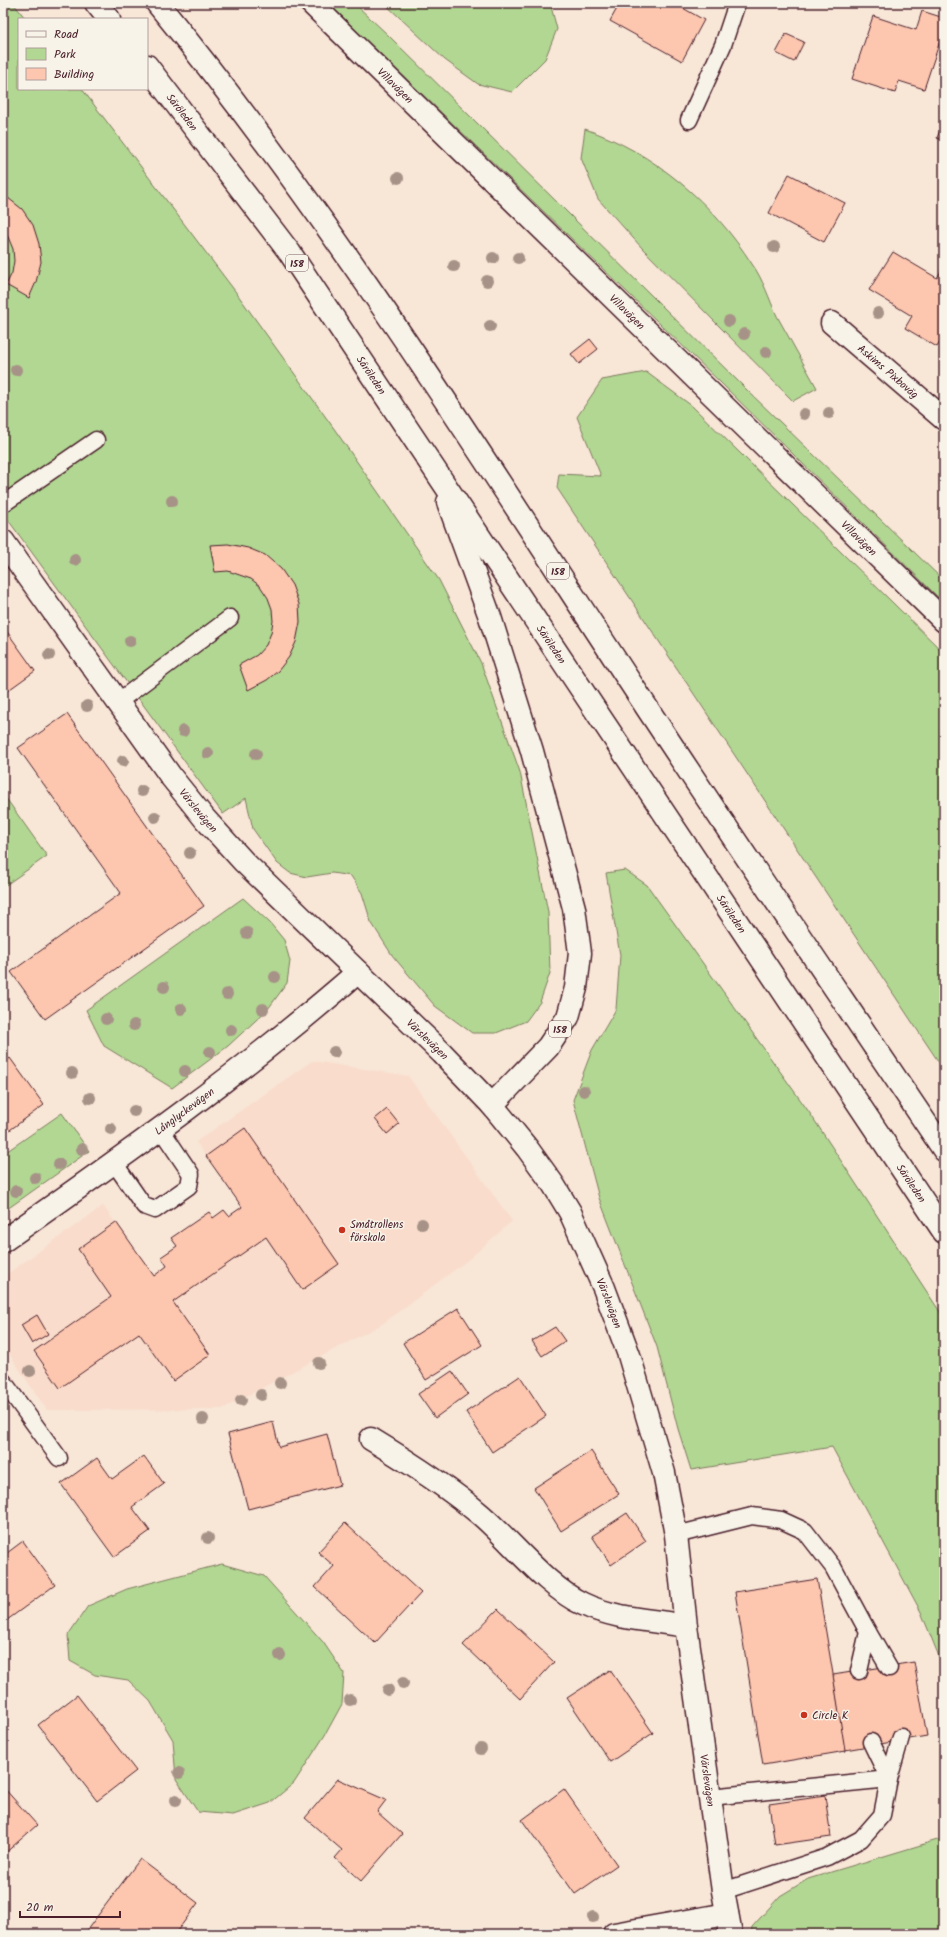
<svg xmlns="http://www.w3.org/2000/svg" width="947" height="1937" font-family="Kalam,sans-serif">
<style>
.built{fill:#f9dccb}
.green{fill:#b1d792;stroke:#7e7b5e}
.building{fill:#fcc6af;stroke:#4a1f2b}
.lines{fill:none;stroke-linecap:round;stroke-linejoin:round}
.service-casing{stroke:#4a1f2b;stroke-width:19}
.minor-casing{stroke:#4a1f2b;stroke-width:25}
.primary-casing{stroke:#4a1f2b;stroke-width:25}
.service{stroke:#f7f3e8;stroke-width:16}
.minor{stroke:#f7f3e8;stroke-width:22}
.primary{stroke:#f7f3e8;stroke-width:22}
.tree{fill:#a79287}
.poi-dot{fill:#c8321e;stroke:#f7f3e8;stroke-width:1.5}
.labels{text-anchor:middle;stroke-width:3;stroke-linejoin:round;paint-order:stroke}
.shield{fill:#f7f3e8;stroke:#7e5f64;stroke-width:1}
.shield-label{font-size:10px;font-weight:bold;fill:#4a1f2b}
.street-label{font-size:11px;fill:#4a1f2b;stroke:#f7f3e8}
.poi-label{font-size:11px;fill:#4a1f2b;stroke:#f7f3e8;text-anchor:start}
</style>
<rect width="100%" height="100%" fill="#f8e6d7"/>
<filter id="ink" filterUnits="userSpaceOnUse"><feTurbulence type="fractalNoise" baseFrequency=".025" numOctaves="2"/><feDisplacementMap in="SourceGraphic" scale="8" xChannelSelector="R" yChannelSelector="G"/><feConvolveMatrix kernelMatrix="1 2 1 2 8 2 1 2 1" color-interpolation-filters="sRGB"/></filter>
<g filter="url(#ink)">
<polygon class="built" points="312,1061 408,1076 512,1221 469,1259 382,1324 222,1409 47,1410 3,1345 3,1277 103,1206 154,1275 167,1266 161,1257 177,1246 171,1238 209,1212 213,1218 224,1210 229,1216 242,1207 196,1142"/>
<g class="green">
<polygon points="3,3 13,3 26,19 19,19 19,89 82,89 235,291 335,430 439,580 481,663 520,772 548,912 550,973 540,1002 526,1021 496,1033 472,1033 435,1006 392,955 371,922 362,893 351,876 332,873 307,877 290,873 277,863 253,829 246,798 223,814 3,513"/>
<polygon points="328,3 354,3 388,35 747,390 944,581 944,603 720,382"/>
<polygon points="384,3 550,3 557,29 545,59 512,92 478,84 445,60"/>
<path d="M585,129C654,152 713,203 752,264C763,279 769,299 777,316C790,340 804,364 817,388L793,401L642,248L598,199L581,158Z"/>
<polygon points="646,372 692,406 944,653 944,1070 557,488 559,474 601,476 577,417 602,380"/>
<polygon points="3,794 47,856 3,887"/>
<polygon points="625,870 647,885 809,1112 944,1318 944,1669 921,1612 832,1447 691,1470 678,1429 657,1347 599,1198 573,1100 592,1050 616,1009 620,955 606,873"/>
<polygon points="243,898 270,923 284,940 290,961 287,983 268,1009 228,1046 172,1088 104,1046 86,1010"/>
<polygon points="62,1113 89,1151 3,1212 3,1154"/>
<polygon points="222,1564 264,1576 323,1642 344,1673 342,1704 325,1735 294,1783 270,1803 233,1815 198,1812 176,1779 173,1740 150,1701 128,1680 95,1675 70,1661 68,1635 88,1606 127,1589"/>
<polygon points="944,1838 944,1934 751,1934 752,1927 780,1896 808,1879"/>
</g>
<g class="building">
<polygon points="620,3 674,3 704,20 682,61 610,21"/>
<polygon points="922,11 944,18 944,29 924,89 899,81 895,93 852,79 873,16 916,30"/>
<polygon points="786,34 804,42 794,62 776,53"/>
<polygon points="944,120 944,141 937,138"/>
<polygon points="789,174 845,203 824,242 769,213"/>
<polygon points="3,194 22,209 33,225 39,244 41,262 36,282 29,298 6,285 12,273 14,261 13,249 8,237 3,229"/>
<polygon points="893,252 937,278 944,266 944,336 937,347 905,328 912,316 869,290"/>
<polygon points="590,339 598,349 579,364 571,354"/>
<polygon points="228,544 248,548 265,555 281,569 292,585 299,604 300,622 296,642 289,657 278,671 267,680 248,690 239,665 257,655 266,645 271,633 273,621 272,609 268,598 260,586 251,579 228,571 215,572 210,545"/>
<polygon points="3,626 35,671 3,694"/>
<polygon points="67,714 204,906 45,1019 11,972 121,893 18,748"/>
<polygon points="10,1058 44,1105 3,1135 3,1063"/>
<polygon points="387,1109 399,1124 387,1134 375,1119"/>
<polygon points="245,1128 339,1264 302,1290 266,1237 173,1302 210,1355 173,1381 139,1333 60,1388 34,1351 111,1297 78,1249 116,1222 154,1276 167,1266 161,1257 177,1246 171,1238 209,1212 213,1218 224,1210 229,1216 242,1207 206,1156"/>
<polygon points="458,1308 482,1345 426,1380 403,1343"/>
<polygon points="37,1315 48,1334 32,1344 21,1325"/>
<polygon points="555,1327 565,1341 542,1356 532,1341"/>
<polygon points="452,1371 468,1394 435,1418 418,1394"/>
<polygon points="520,1376 546,1416 492,1452 466,1412"/>
<polygon points="273,1422 279,1447 327,1434 340,1485 248,1509 228,1434"/>
<polygon points="591,1451 619,1494 561,1531 534,1488"/>
<polygon points="144,1456 164,1484 132,1507 150,1531 114,1557 61,1484 97,1458 112,1479"/>
<polygon points="627,1513 646,1541 611,1565 592,1536"/>
<polygon points="345,1523 421,1593 375,1643 315,1587 334,1566 318,1552"/>
<polygon points="23,1541 55,1585 3,1623 3,1556"/>
<polygon points="817,1579 846,1751 763,1765 735,1592"/>
<polygon points="498,1609 554,1662 520,1699 463,1645"/>
<polygon points="914,1662 927,1736 845,1750 833,1675"/>
<polygon points="610,1670 653,1733 610,1762 567,1698"/>
<polygon points="77,1695 136,1771 97,1801 38,1725"/>
<polygon points="338,1779 386,1800 377,1812 402,1834 361,1881 335,1858 342,1850 305,1818"/>
<polygon points="3,1787 37,1825 3,1855"/>
<polygon points="564,1789 617,1865 575,1894 522,1820"/>
<polygon points="825,1796 831,1837 775,1845 769,1804"/>
<polygon points="140,1859 198,1903 175,1934 84,1934"/>
</g>
<g class="lines">
<g class="service-casing">
<g id="service">
<polyline points="689,120 723,45 737,3"/>
<polyline points="3,504 96,440"/>
<polyline points="119,701 230,618"/>
<polyline points="115,1164 144,1206 155,1210 189,1186 191,1174 160,1128"/>
<polyline points="3,1381 59,1458"/>
<polyline points="676,1535 752,1516 781,1520 805,1531 833,1567 868,1632 859,1671"/>
<polyline points="868,1632 889,1668"/>
<polyline points="710,1797 889,1779 901,1737"/>
<polyline points="723,1891 827,1857 861,1839 882,1815 889,1779 871,1742"/>
</g>
</g>
<g class="minor-casing">
<g id="minor">
<path id="s1" d="M311,3L944,621"/>
<path id="s2" d="M832,323L944,419"/>
<path id="s3" d="M3,541L172,778L205,819L244,862L442,1053L492,1105L527,1148L553,1184L570,1212L604,1288L629,1355L664,1473L676,1535L686,1626L723,1891L731,1934"/>
<path id="s4" d="M3,1241C124,1156 246,1070 358,972"/>
<path d="M371,1439C409,1462 447,1486 481,1515C511,1541 548,1588 583,1604C614,1619 653,1620 686,1626"/>
<polyline points="614,1934 727,1914"/>
</g>
</g>
<g class="primary-casing">
<g id="primary">
<polyline points="96,3 109,19"/>
<path d="M157,3C342,229 495,478 655,720C750,864 848,1007 944,1150"/>
<path id="s5" d="M147,66L290,253L944,1232"/>
<polyline points="448,502 490,617 532,751 574,908 580,953 576,988 568,1017 548,1047 492,1105"/>
</g>
</g>
<use href="#service" class="service"/>
<use href="#minor" class="minor"/>
<use href="#primary" class="primary"/>
</g>
<g class="tree">
<circle cx="398" cy="178" r="6"/>
<circle cx="774" cy="247" r="6"/>
<circle cx="493" cy="258" r="6"/>
<circle cx="518" cy="258" r="6"/>
<circle cx="454" cy="266" r="6"/>
<circle cx="487" cy="281" r="6"/>
<circle cx="878" cy="313" r="6"/>
<circle cx="729" cy="321" r="6"/>
<circle cx="490" cy="326" r="6"/>
<circle cx="744" cy="334" r="6"/>
<circle cx="766" cy="352" r="6"/>
<circle cx="16" cy="370" r="6"/>
<circle cx="829" cy="413" r="6"/>
<circle cx="804" cy="414" r="6"/>
<circle cx="172" cy="501" r="6"/>
<circle cx="75" cy="560" r="6"/>
<circle cx="130" cy="641" r="6"/>
<circle cx="49" cy="655" r="6"/>
<circle cx="87" cy="706" r="6"/>
<circle cx="183" cy="731" r="6"/>
<circle cx="208" cy="753" r="6"/>
<circle cx="256" cy="754" r="6"/>
<circle cx="123" cy="761" r="6"/>
<circle cx="142" cy="791" r="6"/>
<circle cx="155" cy="817" r="6"/>
<circle cx="190" cy="853" r="6"/>
<circle cx="247" cy="933" r="6"/>
<circle cx="275" cy="977" r="6"/>
<circle cx="164" cy="987" r="6"/>
<circle cx="227" cy="994" r="6"/>
<circle cx="181" cy="1009" r="6"/>
<circle cx="263" cy="1009" r="6"/>
<circle cx="106" cy="1019" r="6"/>
<circle cx="134" cy="1025" r="6"/>
<circle cx="231" cy="1030" r="6"/>
<circle cx="210" cy="1052" r="6"/>
<circle cx="334" cy="1052" r="6"/>
<circle cx="185" cy="1071" r="6"/>
<circle cx="72" cy="1073" r="6"/>
<circle cx="584" cy="1091" r="6"/>
<circle cx="90" cy="1098" r="6"/>
<circle cx="134" cy="1111" r="6"/>
<circle cx="111" cy="1129" r="6"/>
<circle cx="82" cy="1149" r="6"/>
<circle cx="59" cy="1164" r="6"/>
<circle cx="35" cy="1178" r="6"/>
<circle cx="16" cy="1191" r="6"/>
<circle cx="422" cy="1224" r="6"/>
<circle cx="319" cy="1363" r="6"/>
<circle cx="30" cy="1371" r="6"/>
<circle cx="280" cy="1383" r="6"/>
<circle cx="261" cy="1395" r="6"/>
<circle cx="241" cy="1400" r="6"/>
<circle cx="203" cy="1419" r="6"/>
<circle cx="208" cy="1538" r="6"/>
<circle cx="280" cy="1655" r="6"/>
<circle cx="403" cy="1683" r="6"/>
<circle cx="388" cy="1690" r="6"/>
<circle cx="350" cy="1700" r="6"/>
<circle cx="481" cy="1749" r="6"/>
<circle cx="179" cy="1773" r="6"/>
<circle cx="176" cy="1800" r="6"/>
<circle cx="593" cy="1917" r="6"/>
</g>
</g>
<g class="poi-dot">
<circle cx="342" cy="1230" r="4"/>
<circle cx="804" cy="1715" r="4"/>
</g>
<g class="labels">
<g class="shield">
<rect x="286" y="255" width="22" height="16" rx="3"/>
<rect x="547" y="563" width="22" height="16" rx="3"/>
<rect x="549" y="1021" width="22" height="16" rx="3"/>
</g>
<g class="shield-label">
<text x="297" y="267">158</text>
<text x="558" y="575">158</text>
<text x="560" y="1033">158</text>
</g>
<g class="street-label">
<text dy="4" stroke="none"><textPath href="#s1" startOffset="118">Villavägen</textPath></text>
<text dy="4" stroke="none"><textPath href="#s5" startOffset="58">Säröleden</textPath></text>
<text dy="4" stroke="none"><textPath href="#s1" startOffset="442">Villavägen</textPath></text>
<text dy="4" stroke="none"><textPath href="#s2" startOffset="74">Askims Pixboväg</textPath></text>
<text dy="4" stroke="none"><textPath href="#s5" startOffset="382">Säröleden</textPath></text>
<text dy="4" stroke="none"><textPath href="#s1" startOffset="766">Villavägen</textPath></text>
<text dy="4" stroke="none"><textPath href="#s5" startOffset="706">Säröleden</textPath></text>
<text dy="4" stroke="none"><textPath href="#s3" startOffset="333">Värslevägen</textPath></text>
<text dy="4" stroke="none"><textPath href="#s5" startOffset="1030">Säröleden</textPath></text>
<text dy="4" stroke="none"><textPath href="#s3" startOffset="657">Värslevägen</textPath></text>
<text dy="4" stroke="none"><textPath href="#s4" startOffset="223">Långlyckevägen</textPath></text>
<text dy="4" stroke="none"><textPath href="#s5" startOffset="1354">Säröleden</textPath></text>
<text dy="4" stroke="none"><textPath href="#s3" startOffset="981">Värslevägen</textPath></text>
<text dy="4" stroke="none"><textPath href="#s3" startOffset="1470">Värslevägen</textPath></text>
</g>
<g class="poi-label">
<text x="350" y="1228">Småtrollens<tspan x="350" dy="13">förskola</tspan></text>
<text x="812" y="1719">Circle K</text>
</g>
</g>
<rect width="947" height="1937" fill="none" stroke="#f7f3e8" stroke-width="16"/>
<rect x="8" y="8" width="931" height="1921" fill="none" stroke="#4a1f2b" stroke-width="1.5" filter="url(#ink)"/>
<rect x="18" y="18" width="130" height="72" fill="#f7f3e8" stroke="#b29e9c"/>
<rect x="26" y="31" width="20" height="6" fill="#f7f3e8" stroke="#b29e9c"/>
<text x="54" y="38" font-size="12" fill="#4a1f2b">Road</text>
<rect x="26" y="48" width="20" height="12" fill="#b1d792" stroke="#b29e9c"/>
<text x="54" y="58" font-size="12" fill="#4a1f2b">Park</text>
<rect x="26" y="68" width="20" height="12" fill="#fcc6af" stroke="#b29e9c"/>
<text x="54" y="78" font-size="12" fill="#4a1f2b">Building</text>
<path d="M20 1911v6h100v-6" fill="none" stroke="#4a1f2b" stroke-width="2"/>
<text x="26" y="1911" font-size="12" fill="#4a1f2b" stroke="#f7f3e8" stroke-width="3" paint-order="stroke">20 m</text>
</svg>
